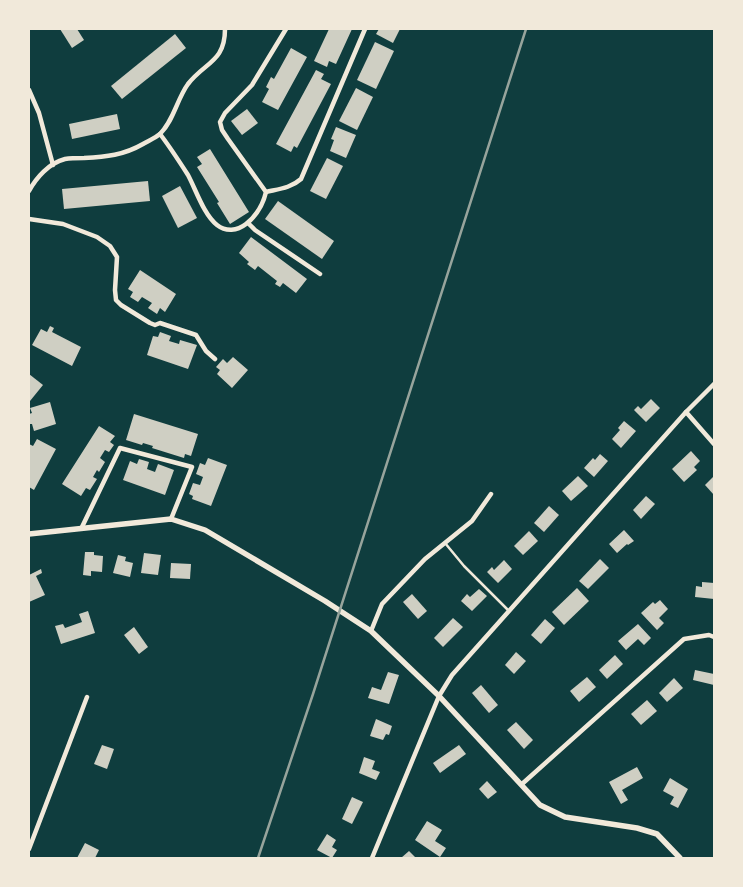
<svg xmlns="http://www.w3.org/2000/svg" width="743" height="887" font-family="Bitter,serif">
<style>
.building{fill:#cfcfc3}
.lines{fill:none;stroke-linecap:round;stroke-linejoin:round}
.service{stroke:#f1e9da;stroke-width:2.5}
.minor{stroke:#f1e9da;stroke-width:4.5}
.tertiary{stroke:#f1e9da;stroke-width:5.5}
.rail{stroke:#97a49c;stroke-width:2.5}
</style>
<rect width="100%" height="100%" fill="#0f3d3e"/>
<g class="building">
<polygon points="60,29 77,29 84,40 72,48"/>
<polygon points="329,29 352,29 336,64 329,61 327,67 314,61"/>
<polygon points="379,29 400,29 393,43 376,34"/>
<polygon points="175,34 186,48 122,99 111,86"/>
<polygon points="375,42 394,51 376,89 357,80"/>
<polygon points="291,48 307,57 278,110 262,102 269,89 266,87 271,77 274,79"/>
<polygon points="316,70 324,74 321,79 331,84 297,148 294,146 291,152 276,144"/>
<polygon points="356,88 373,97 357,130 339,121"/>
<polygon points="247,109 258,123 242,135 231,121"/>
<polygon points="117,114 120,129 72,139 69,124"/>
<polygon points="336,127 356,135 346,158 330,151 334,140 331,139"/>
<polygon points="210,149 249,212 230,224 217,203 219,202 197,167 202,164 197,157"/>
<polygon points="327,158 343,166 326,199 310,191"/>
<polygon points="148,181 150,201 64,209 62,189"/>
<polygon points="180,186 197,218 178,228 162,196"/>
<polygon points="278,201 334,241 322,259 265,219"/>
<polygon points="251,237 307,279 296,293 283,283 280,287 275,284 277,281 258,266 255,270 247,264 249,262 239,253"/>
<polygon points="140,270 176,294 165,312 160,308 157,314 148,308 152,303 142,297 138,302 130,297 133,292 128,289"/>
<polygon points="50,326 54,328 52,332 81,347 72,366 32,345 41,329 47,332"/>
<polygon points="160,332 171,336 169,341 179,344 180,340 197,345 188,369 147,355 153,336 158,337"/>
<polygon points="233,357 248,370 232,388 217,374 220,370 216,367 223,359 227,363"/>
<polygon points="29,374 43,385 30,401 29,400"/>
<polygon points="651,399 660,408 646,422 634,410 638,406 641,409"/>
<polygon points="50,402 56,424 34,431 32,424 29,424 29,414 32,413 30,408"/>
<polygon points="134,414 198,434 191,456 185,454 184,458 152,448 153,446 143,443 142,445 126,440"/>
<polygon points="624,421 636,431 621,448 612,439 620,430 618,428"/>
<polygon points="99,426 115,436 110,442 114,445 109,452 105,450 100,458 105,462 99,472 97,470 93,477 97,479 90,490 86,488 81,496 62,484"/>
<polygon points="37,439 56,449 34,490 29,487 29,444 33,446"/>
<polygon points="691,451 700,461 694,467 697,470 684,482 672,469"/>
<polygon points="600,454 608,461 594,477 584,468 593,458 595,460"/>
<polygon points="208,458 227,465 211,506 192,499 193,496 189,494 193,483 200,485 203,477 196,474 200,463 205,465"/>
<polygon points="139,459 149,462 147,469 155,472 158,464 174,470 165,495 123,480 130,461 137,464"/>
<polygon points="578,476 588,486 571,501 562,491"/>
<polygon points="714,476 714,495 705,485"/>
<polygon points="646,496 655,504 641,519 633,510"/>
<polygon points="549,506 559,515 544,532 534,523"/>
<polygon points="624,530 634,541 628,545 627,544 617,553 609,544"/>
<polygon points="529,531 538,541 523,555 514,546"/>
<polygon points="85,552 94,552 94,555 103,556 102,572 91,571 91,576 83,575"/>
<polygon points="144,553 161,555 158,575 141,573"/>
<polygon points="118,555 126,557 125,561 133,563 130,577 113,573"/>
<polygon points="600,559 609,568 588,589 579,581"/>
<polygon points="504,560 512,569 498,583 487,572 492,567 494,570"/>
<polygon points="171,563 191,564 190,579 170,578"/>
<polygon points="41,569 42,573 36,576 45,595 29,602 29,575"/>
<polygon points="702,582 714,583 714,599 695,597 696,586 702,587"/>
<polygon points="577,588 589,601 564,625 552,612"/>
<polygon points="479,589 487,596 472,611 461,601 467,594 470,597"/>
<polygon points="412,594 427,611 418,619 403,602"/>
<polygon points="660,600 668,609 659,618 664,623 657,630 641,613 653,602 655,604"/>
<polygon points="88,611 95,633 61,644 55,626 63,624 65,628 82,622 79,614"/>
<polygon points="453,618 463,627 443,647 434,638"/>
<polygon points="545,619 555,628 541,644 531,635"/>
<polygon points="638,624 651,638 644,645 638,639 626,650 618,641"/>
<polygon points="134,627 148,647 139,654 124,635"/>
<polygon points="516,652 526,661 514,674 505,665"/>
<polygon points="615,655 623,664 607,679 599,670"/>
<polygon points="695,670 714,674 714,685 693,680"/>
<polygon points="388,672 399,675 389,704 368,698 372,687 381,690"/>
<polygon points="587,677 596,687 579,702 570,691"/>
<polygon points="674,678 683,688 667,702 659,693"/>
<polygon points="481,685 498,705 489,713 472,693"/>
<polygon points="647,700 657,711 641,725 631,714"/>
<polygon points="376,719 392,726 389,735 386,734 383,740 370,736"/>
<polygon points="516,722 533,740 524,749 507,730"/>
<polygon points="102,745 114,749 107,769 94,764"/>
<polygon points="459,745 466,754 440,773 433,763"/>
<polygon points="364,757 375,761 372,769 380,772 376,780 359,773"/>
<polygon points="637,767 643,778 622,790 628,800 621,804 609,782"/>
<polygon points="670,778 688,789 678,808 670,804 674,797 663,791"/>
<polygon points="487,781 497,792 488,799 479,789"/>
<polygon points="352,797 363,802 352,824 342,819"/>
<polygon points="427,821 442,830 435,841 446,848 440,857 415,840"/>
<polygon points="327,834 336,840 332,847 337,850 332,858 317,850"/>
<polygon points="85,843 99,850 95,858 77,858"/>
<polygon points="409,851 416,858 401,858"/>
</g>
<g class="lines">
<polyline class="service" points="445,543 464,566 508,610"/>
<g class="minor">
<polyline points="29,90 39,113 53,165"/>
<path d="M160,134C170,147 179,161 188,175C196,190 204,215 217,225C226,232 237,231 246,224C256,216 263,205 266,192L228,139L222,130L220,122L225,113L252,85L286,29"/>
<path d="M29,191C36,178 49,163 65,159C71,158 78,158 84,158C106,157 124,155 143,144C148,141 155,138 160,134C174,120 177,99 188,84C205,62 225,62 225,29"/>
<path d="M266,192C279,189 291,188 301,179L365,29"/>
<polyline points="29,219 63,224 97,237 110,246 117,257 115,290 116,300 121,305 150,323 155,325 160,323 196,335 206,351 215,359"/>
<polyline points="248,223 255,230 320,274"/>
<polyline points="686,412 714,444"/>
<polyline points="82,527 120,448 192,467 171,519"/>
<polyline points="371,631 382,604 425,559 472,521 491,494"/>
<polyline points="522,784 684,639 709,635 714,637"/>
<polyline points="29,849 87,697"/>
<polyline points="372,858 439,696 452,675 686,412 714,384"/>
</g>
<polyline class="tertiary" points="29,534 171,519 205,530 325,601 371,631 439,696 540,805 565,817 637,828 657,834 680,858"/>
<polyline class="rail" points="258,858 313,694 526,29"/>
</g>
<rect width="743" height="887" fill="none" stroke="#f1e9da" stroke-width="60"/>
</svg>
